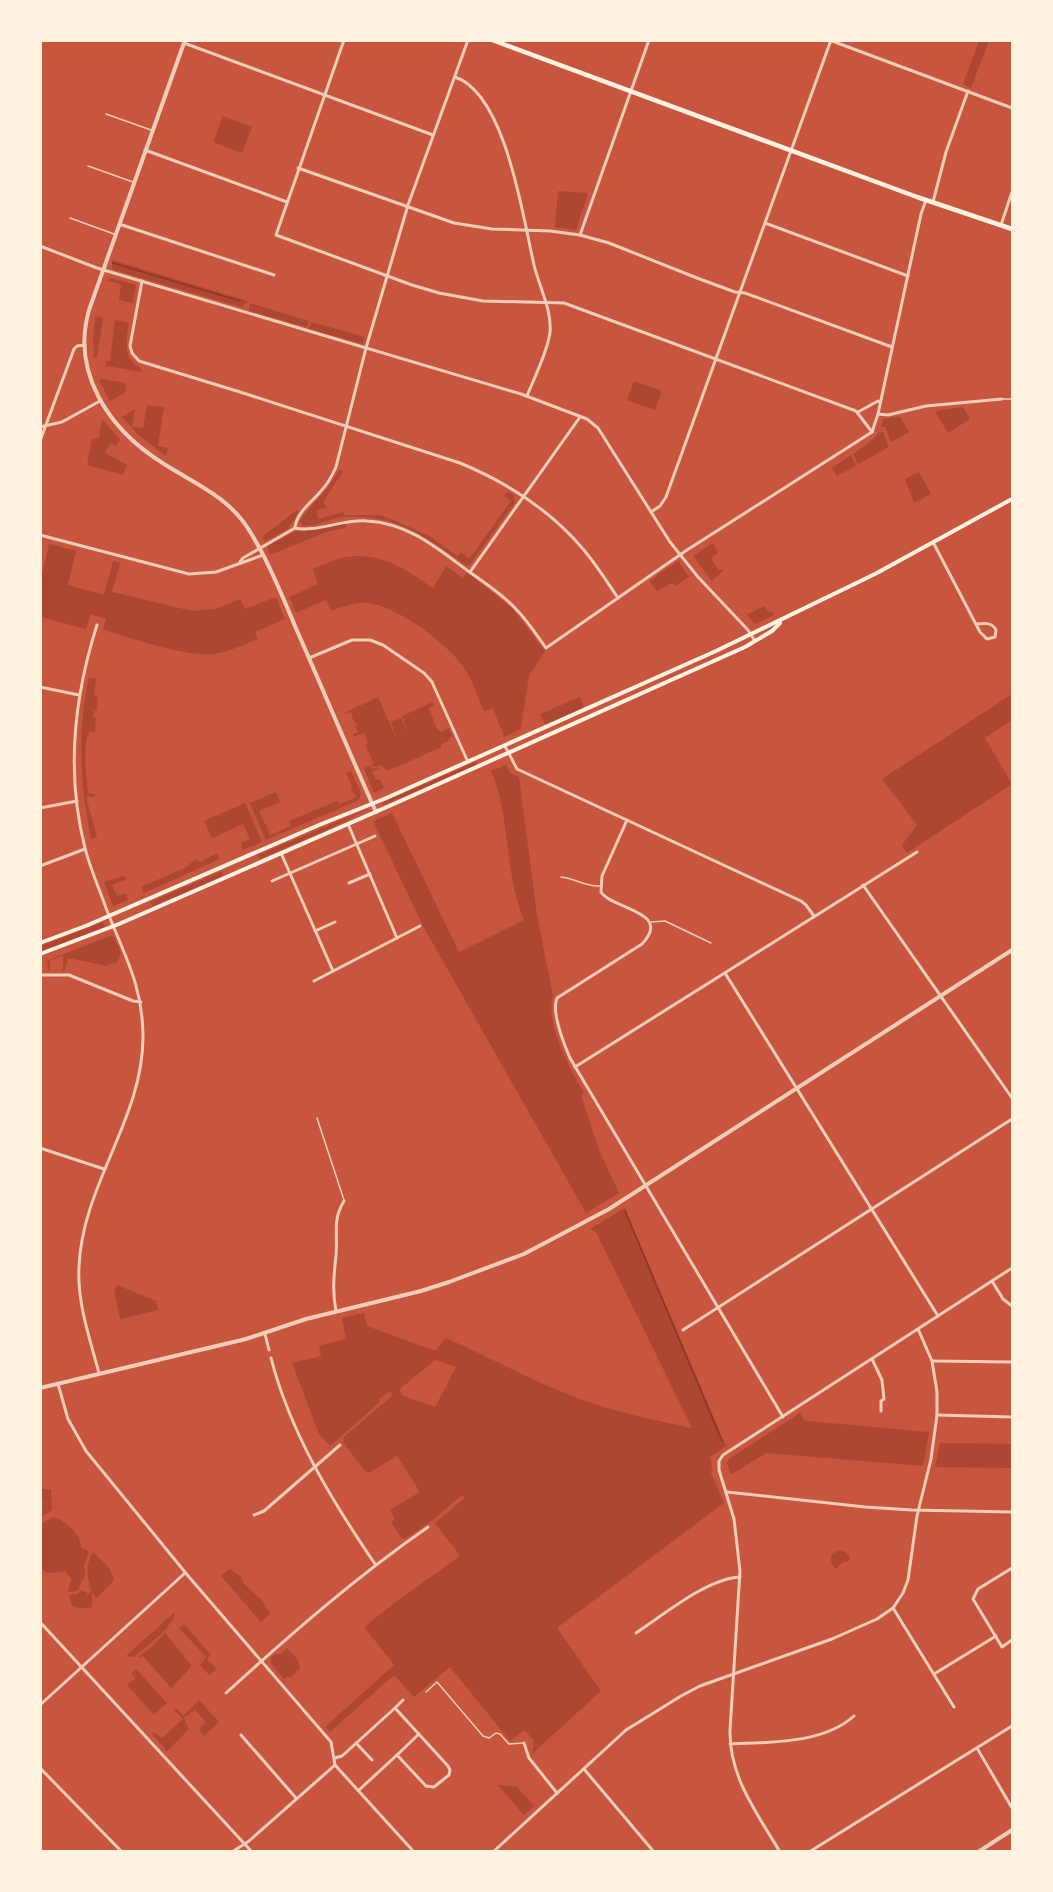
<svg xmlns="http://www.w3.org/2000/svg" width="1053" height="1892" font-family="'PT Sans',sans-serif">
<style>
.green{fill:#ae4732;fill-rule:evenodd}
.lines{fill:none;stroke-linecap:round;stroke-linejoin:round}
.stream{stroke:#8f3625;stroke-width:1.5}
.service{stroke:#f1ccb7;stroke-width:1.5}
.minor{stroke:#f1ccb7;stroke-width:3}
.tertiary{stroke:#f1ccb7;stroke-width:4}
.secondary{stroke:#fff3e0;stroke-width:4}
.primary{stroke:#fff3e0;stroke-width:4.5}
</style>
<rect width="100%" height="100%" fill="#c8553d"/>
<g class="green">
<polygon points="979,41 989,41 971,88 963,84"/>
<polygon points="223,116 252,127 242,153 213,142"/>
<polygon points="558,191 588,193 576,230 555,227"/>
<polygon points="112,260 248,301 248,302 241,307 114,270 112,268"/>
<polygon points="111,278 136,285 133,303 119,300 121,284 107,281"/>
<polygon points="250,303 309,321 307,327 249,311"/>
<polygon points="95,316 103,318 97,358 94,358 93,337"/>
<path d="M115,320L129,323C126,342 122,359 142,369V372L106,366V361H110Z"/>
<polygon points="311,322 365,337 363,344 309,329"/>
<polygon points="102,379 126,383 125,393 110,401 99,380"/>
<polygon points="634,381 662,391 655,410 627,400"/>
<polygon points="147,405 164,407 158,446 168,448 166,456 138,435 122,417 135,409 132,427 143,428"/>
<polygon points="963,407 970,419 948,433 935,411"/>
<polygon points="900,417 909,432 891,442 885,427 881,427 883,419"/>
<polygon points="102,419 120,440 116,446 110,443 105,453 127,465 123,475 87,465 92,439 99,438"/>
<polygon points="879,432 883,432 889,447 858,464 853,454 871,441"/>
<polygon points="851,455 856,466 837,476 832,468"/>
<path d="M339,470L343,471L323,502L327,507L317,510L318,519L344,512V515H381L428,535L457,556L461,552L469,559L511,501L504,496L507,491L514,495L515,502L470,565L467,566C426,538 398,514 344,517C330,518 318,526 303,526L300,521C312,503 329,490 339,470Z"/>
<polygon points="919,472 931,494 914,503 905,479"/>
<polygon points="297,510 299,512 288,529 265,541 262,537"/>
<polygon points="346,523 346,528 326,532 270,555 267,546 296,531 303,531 306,539 304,531"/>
<polygon points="713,543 718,553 711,558 719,571 723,569 724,570 712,581 693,556"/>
<path d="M49,544L76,551L68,585L104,595L113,561L120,563L112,592L192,611L216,609L240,599L245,609L276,597L285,619L255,632L258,639C243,645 229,652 213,654C188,657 128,638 103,629L106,619L91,614L86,629L41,617V578Z"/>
<path d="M355,556C389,556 406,570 433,588L446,566L463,578L467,572L512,608L545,651L529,676L521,729L504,737L493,708L484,711C477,696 472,678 462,665C445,642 396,605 367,603C355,602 342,607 331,611L326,600L296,613L289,597L318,584L313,569L340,558Z"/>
<polygon points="678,561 689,577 675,586 672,583 657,591 649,581"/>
<polygon points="764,606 768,612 771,611 774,615 755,624 744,612 748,614"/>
<path d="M89,678L96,679L94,696L98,697L97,711H94L93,717L96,718L95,732H89C82,752 86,772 88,793L95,794V797H86L97,837L91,839C80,786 77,730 89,678Z"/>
<polygon points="1012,694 1012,720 985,738 1012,784 907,853 902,845 917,825 882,779"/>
<polygon points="378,697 397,740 391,722 401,718 409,734 402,716 433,702 434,705 429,708 437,729 441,732 449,728 453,737 449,738 450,740 441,744 442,747 387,771 381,765 372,767 371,766 374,764 365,745 368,744 364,733 354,737 353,734 358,732 355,726 358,725 353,720 351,712 345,714 344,713"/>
<polygon points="580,697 583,704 583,708 546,725 540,714"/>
<polygon points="475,762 477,765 383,805 382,803"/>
<path d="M506,764L510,773L519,777L537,915L553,996C545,1022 570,1070 584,1093L581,1095L599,1150L619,1193L586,1213L423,926L373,821L392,813L459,952L524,920C504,873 511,818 491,770L500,768Z"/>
<polygon points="369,766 373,769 381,767 372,772 376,780 380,779 384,788 374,793 364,768"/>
<polygon points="351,771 361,793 359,800 266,840 250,803 276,792 280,802 259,811 265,824 268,825 266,826 270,835 291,826 289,821 337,801 340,804 357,797 350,788 352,787 346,773"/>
<polygon points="245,803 262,842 243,850 241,843 250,839 243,824 212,838 204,821"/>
<polygon points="370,808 325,831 259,859 258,855"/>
<polygon points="217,853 220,859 144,893 141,887 189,866 189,864 196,860 201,862"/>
<polygon points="222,871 223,876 153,906 150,902"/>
<polygon points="123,876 127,879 112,885 117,896 126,893 128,900 113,906 104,882"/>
<polygon points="103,922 105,927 41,952 41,946"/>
<polygon points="110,936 114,937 121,953 117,963 108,964 107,966 68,958 65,971 60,970 63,969 63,956 50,960 50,971 48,971 47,961 41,963"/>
<path d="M625,1208L726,1446L710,1457L712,1465L711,1473L724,1503L557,1628L601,1691L532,1754L534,1741L525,1730L510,1741L450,1667L414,1697L394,1675L330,1732L325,1727L394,1665L364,1627L397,1601L460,1556L435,1523L465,1498L462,1495L429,1523L406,1538L402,1539L391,1522L395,1519L390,1510L420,1492L397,1456L369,1473L365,1471L343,1442L344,1437L393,1395L390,1391L379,1399L380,1402L330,1446L319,1434L292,1363L321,1356L319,1346L346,1339L342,1318L364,1313L367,1326L435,1351L446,1338C499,1362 555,1393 611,1409C638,1417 665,1422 692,1428L596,1232L590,1229ZM435,1360L456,1367L435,1407L401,1395L400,1389Z"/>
<polygon points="117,1285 156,1301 158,1310 120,1319 114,1290"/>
<polygon points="800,1413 804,1420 808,1421 929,1432 923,1466 766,1453 731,1475 727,1463 729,1459"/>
<polygon points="940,1443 1012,1444 1012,1468 935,1467"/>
<polygon points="41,1489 51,1489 52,1510 41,1517 41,1507 44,1504 41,1500"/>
<path d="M54,1517C66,1521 82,1535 81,1548L89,1551L84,1566L85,1576L77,1591L68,1592L71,1579L66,1572C56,1570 47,1578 41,1567V1524Z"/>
<path d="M839,1550L846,1552L850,1557L848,1562L845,1561L839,1565L837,1569C831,1566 830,1560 832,1554Z"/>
<path d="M93,1552L108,1566L114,1579L110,1585L96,1598C87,1585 84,1566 93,1552Z"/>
<polygon points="230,1569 241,1577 244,1584 262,1600 270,1614 261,1622 221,1576"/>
<path d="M82,1589V1592L86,1591L88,1595L92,1589V1607C80,1609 70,1610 69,1595L78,1594Z"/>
<path d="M175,1612C175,1626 145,1647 134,1657L126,1656Z"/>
<polygon points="184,1624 211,1655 207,1659 216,1669 209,1675 200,1665 206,1657 179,1628"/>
<path d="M165,1633L191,1665C187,1675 176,1679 172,1689L143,1656L140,1658L139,1656L152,1647Z"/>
<polygon points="287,1648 298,1660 300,1669 290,1678 288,1676 284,1679 271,1663 271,1658 275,1654 281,1654"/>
<polygon points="136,1669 167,1703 154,1715 127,1685 135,1678 131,1673"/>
<polygon points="199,1700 219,1722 204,1736 199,1730 206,1722 195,1710 185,1717 184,1715"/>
<polygon points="176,1708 183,1715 189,1729 167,1751 152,1734 154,1732 162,1738 183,1719 174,1710"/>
<polygon points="498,1785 517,1787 534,1806 524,1815"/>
</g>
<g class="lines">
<g class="stream">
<polyline points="113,263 240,301"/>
<polyline points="625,1211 722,1441"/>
</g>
<g class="service">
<polyline points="106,114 151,130"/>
<polyline points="88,166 133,182"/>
<polyline points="70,218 114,234"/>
<polyline points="1002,399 1012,399"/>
<path d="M561,877C574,878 585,887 600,886"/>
<polyline points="651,922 665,921 711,943"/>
<polyline points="317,1118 344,1200"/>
<polyline points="426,1692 437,1682 483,1736 489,1738 496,1733 500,1734 509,1744 524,1743"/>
</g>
<g class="minor">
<polyline points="344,40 276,235 412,285 439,293 483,301 564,303 856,411 872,432"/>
<polyline points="832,41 1012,108"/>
<polyline points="184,43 433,135"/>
<path d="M455,77C506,94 523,218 534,265C539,286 552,310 550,332C548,351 534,378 527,396"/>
<polyline points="145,150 287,202"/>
<polyline points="298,168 454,223 492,229 550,231 580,235 609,243 697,278 735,292 745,293 892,347"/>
<polyline points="933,202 946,152 968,91"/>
<polyline points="765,223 908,276"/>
<polyline points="119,224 274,275"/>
<polyline points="1001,225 1012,192"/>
<polyline points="580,235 649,40"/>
<polyline points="40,246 97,268 521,394 587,419 598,428 670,542 698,577 748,630 755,641"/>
<path d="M142,281L130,346L132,353L139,361L240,392L460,463C506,482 551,511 583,549C596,564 607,582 618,598"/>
<polyline points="858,412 878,401 880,402"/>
<polyline points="878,414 888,415 926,406 1002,399"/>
<polyline points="40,427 62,422 100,401"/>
<polyline points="40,441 74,349 77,346 85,345"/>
<polyline points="651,512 660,506 666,497 831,40"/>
<path d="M295,528C315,533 343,519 367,521C408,523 437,548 468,571C485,583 501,593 515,608C527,620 536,634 546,648L687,550L872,432L878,414L921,214L926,200"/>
<polyline points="40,535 189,574 216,572 263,555"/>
<path d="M933,542L980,632L987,639L995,637L996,630C992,622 984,623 976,624"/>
<path d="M240,562L243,558L295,528C296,513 311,503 320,492C327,485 332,476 336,467L366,348L408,205L468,40"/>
<polyline points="470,572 580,417"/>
<path d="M97,625C74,697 66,774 85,848C90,868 99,888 106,908C124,955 143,985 143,1037C143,1119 82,1185 79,1267C77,1303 90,1339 99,1373"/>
<polyline points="309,658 352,640 370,640 383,645 424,673 432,682 468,762"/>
<polyline points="40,687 79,695"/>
<polyline points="505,746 517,769 801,901 806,905 814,916"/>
<polyline points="40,808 77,801"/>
<path d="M627,820L602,876L601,892C613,910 673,911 642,944L557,998C551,1012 564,1044 570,1058L783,1417"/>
<polyline points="348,824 397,938"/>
<polyline points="281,853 333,971"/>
<polyline points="40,866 85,849"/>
<polyline points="272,881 375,836"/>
<polyline points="349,883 370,874"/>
<polyline points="863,885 1012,1098"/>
<polyline points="315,931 335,922"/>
<polyline points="725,973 938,1316"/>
<polyline points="40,975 69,975 133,1001 141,1002"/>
<polyline points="314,981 420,926"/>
<polyline points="575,1067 917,852"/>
<polyline points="40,1148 104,1169"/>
<polyline points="992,1281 1003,1299 1012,1306"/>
<path d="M336,1311C332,1290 334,1276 336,1255C338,1233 332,1221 344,1201"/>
<polyline points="683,1330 1012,1119"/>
<polyline points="265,1334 269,1350"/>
<path d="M271,1358C290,1432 332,1501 375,1564"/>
<polyline points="872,1359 882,1380 884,1399 881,1401 881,1411"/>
<polyline points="933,1361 1012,1362"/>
<polyline points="58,1384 68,1419 86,1451 189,1577 331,1742 335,1765 414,1852"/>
<polyline points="937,1415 1012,1417"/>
<polyline points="727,1492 865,1507 912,1510 1012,1512"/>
<polyline points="254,1515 264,1511 340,1445"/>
<polyline points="1012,1568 978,1589 973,1599 1002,1647 1012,1640"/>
<polyline points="893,1608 954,1707"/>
<polyline points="40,1622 252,1852"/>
<path d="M636,1633C665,1614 706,1579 740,1577"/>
<polyline points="934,1674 996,1636"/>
<path d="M226,1693C291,1634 356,1577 428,1527"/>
<polyline points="40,1705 185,1573"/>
<polyline points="395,1708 403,1700"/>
<polyline points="241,1735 296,1798"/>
<polyline points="356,1743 372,1760"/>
<polyline points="524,1743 529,1758 557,1793"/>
<path d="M730,1744C770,1742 823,1744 854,1716"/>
<polyline points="977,1748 1012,1808"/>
<polyline points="335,1758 342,1756 395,1708 448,1766 450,1770 449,1775 434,1787 426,1786 397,1755 419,1734"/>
<polyline points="40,1768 122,1852"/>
<polyline points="584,1769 654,1852"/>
<polyline points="359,1790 397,1755"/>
<polyline points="232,1852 249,1841 335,1765"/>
<polyline points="493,1852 626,1730 681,1696 700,1686 832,1639 877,1619 893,1608 903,1593 908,1580 917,1516 931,1459 937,1415 937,1392 932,1361 918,1329"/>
<path d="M780,1852C757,1813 729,1777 730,1730L740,1571L734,1519L719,1470V1461L723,1455L1012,1268"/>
<polyline points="809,1852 1012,1726"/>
</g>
<g class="tertiary">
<path d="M185,40L89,310C71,373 109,429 161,462C193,483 228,496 249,530C269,562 283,598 298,633C324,692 349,752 376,812"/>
<polyline points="40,1388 246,1339 306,1319 421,1291 449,1282 524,1254 609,1209 1012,950"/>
<polyline points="978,1852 1012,1830"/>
</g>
<g class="secondary">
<polyline points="40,943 88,925 319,825 384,799 716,651 875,574 1012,499"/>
<polyline points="40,954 119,924 396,803 745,647 772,631 780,623"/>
</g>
<polyline class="primary" points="492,40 917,197 1012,229"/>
</g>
<rect width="1053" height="1892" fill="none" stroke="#fff3e0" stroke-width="84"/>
</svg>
